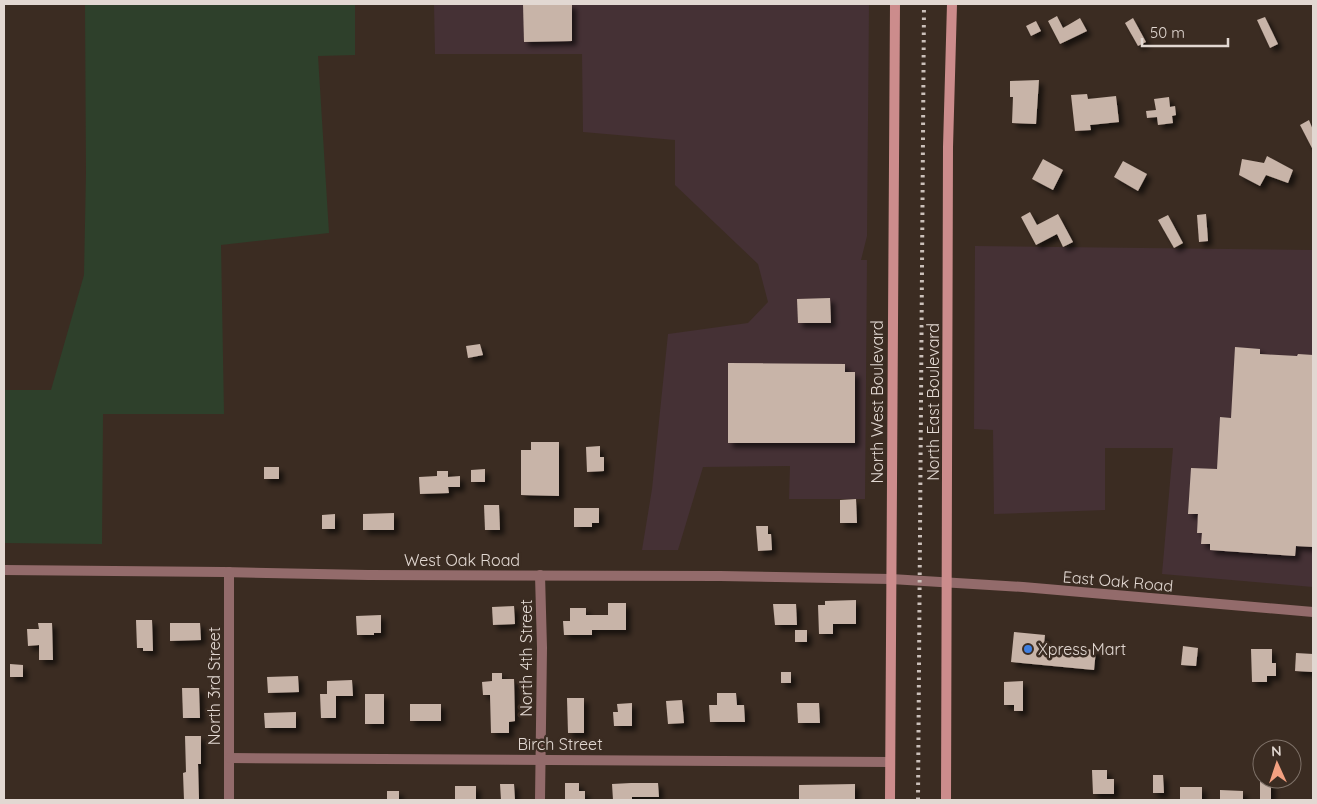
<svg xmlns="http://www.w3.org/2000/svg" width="1317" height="804" font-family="Quicksand,sans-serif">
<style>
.industrial{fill:#453135}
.green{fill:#2e402b}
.building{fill:#c8b4a8;filter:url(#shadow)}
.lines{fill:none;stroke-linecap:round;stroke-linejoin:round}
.minor{stroke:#936b6b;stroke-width:10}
.tertiary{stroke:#936b6b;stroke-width:10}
.secondary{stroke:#cc8c8c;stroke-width:10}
.rail{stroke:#cbc0ba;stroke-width:4;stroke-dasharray:2.5 5;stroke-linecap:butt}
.shop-dot{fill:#3f7fe0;stroke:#3b2c22;stroke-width:2}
.labels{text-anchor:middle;stroke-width:5;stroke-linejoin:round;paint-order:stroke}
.street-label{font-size:16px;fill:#e2d8d2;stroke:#3b2c22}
.poi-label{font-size:16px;fill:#e2d8d2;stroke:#3b2c22;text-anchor:start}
</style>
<defs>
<filter id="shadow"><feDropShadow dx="4.5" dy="4.5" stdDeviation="2.5" flood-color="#0009"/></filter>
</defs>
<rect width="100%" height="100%" fill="#3b2c22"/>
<g class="industrial">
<polygon points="434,4 869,4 867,236 861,260 867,260 865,499 789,499 790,466 703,467 678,550 642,550 652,489 668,334 748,323 768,302 758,264 675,185 675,140 583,132 582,54 435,54"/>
<polygon points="975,246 1313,250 1313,587 1162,574 1173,448 1105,448 1105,510 994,514 993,430 974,429"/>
</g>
<polygon class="green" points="85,4 355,4 355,55 318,56 329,233 221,245 224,414 103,414 102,544 4,543 4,390 51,390 84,275 86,173"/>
<g class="building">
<polygon points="523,4 572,4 572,41 524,42"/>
<polygon points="1057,16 1063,28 1080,18 1087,31 1060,44 1048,21"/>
<polygon points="1265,17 1278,44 1270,48 1257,20"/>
<polygon points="1133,18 1146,42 1138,46 1125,23"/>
<polygon points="1036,21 1041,31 1031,36 1026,26"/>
<polygon points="1039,80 1036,124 1012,123 1013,97 1010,97 1010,81"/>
<polygon points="1087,94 1088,99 1116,96 1119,122 1090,125 1091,130 1075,131 1071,95"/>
<polygon points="1169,97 1170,107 1175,106 1176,115 1172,116 1173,123 1158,125 1157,117 1147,118 1146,111 1156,110 1154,99"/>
<polygon points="1309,120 1313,130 1313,150 1300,125"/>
<polygon points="1267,156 1293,170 1288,183 1266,175 1260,186 1239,175 1242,159 1264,163"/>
<polygon points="1043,159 1063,170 1053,190 1032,179"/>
<polygon points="1123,161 1147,174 1138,191 1114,177"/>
<polygon points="1030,212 1037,225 1058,214 1073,242 1063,247 1057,234 1036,245 1021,217"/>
<polygon points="1206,214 1208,241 1199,242 1197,215"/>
<polygon points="1168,215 1183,243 1174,248 1158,220"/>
<polygon points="830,298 831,323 798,323 797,299"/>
<polygon points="480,344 483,355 468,358 466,346"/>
<polygon points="1235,347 1260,349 1260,354 1297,356 1298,354 1313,355 1313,547 1296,546 1295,556 1210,550 1210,544 1201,544 1202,533 1197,533 1198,514 1188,514 1191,468 1217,469 1220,417 1231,418"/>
<polygon points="728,363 845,364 845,372 855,372 855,443 728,443"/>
<polygon points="531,442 559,442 559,496 521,495 521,450 531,450"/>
<polygon points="600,446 600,457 604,457 604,471 587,472 586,447"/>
<rect x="264" y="467" width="15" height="12"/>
<polygon points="485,469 485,482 471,482 471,470"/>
<polygon points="437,471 448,471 448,477 460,476 460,487 448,487 449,493 420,494 419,477 437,476"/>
<polygon points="856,499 857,523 840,523 840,500"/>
<polygon points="484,505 499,505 500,530 485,530"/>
<polygon points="574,508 599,508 599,523 592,523 592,527 574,527"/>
<polygon points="394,513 394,530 363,530 363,514"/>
<polygon points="335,514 335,529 322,529 322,515"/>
<polygon points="756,526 768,526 768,534 771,534 772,550 758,551"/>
<polygon points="856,600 856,624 833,624 833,634 819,634 818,605 825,605 825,601"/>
<polygon points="608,603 626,603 626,630 592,630 592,635 564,635 563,621 570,621 570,608 586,608 586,615 608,615"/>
<polygon points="773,604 796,604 797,625 775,625"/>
<polygon points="514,606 515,624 493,625 492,607"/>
<polygon points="381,615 381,633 374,633 374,635 357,635 356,616"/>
<polygon points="136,620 152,620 153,651 143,651 143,648 137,648"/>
<polygon points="38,623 52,623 53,660 39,660 39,645 28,646 27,629 39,629"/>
<polygon points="170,623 200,623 201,640 170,641"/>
<rect x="795" y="630" width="12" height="12"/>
<polygon points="1014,632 1045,635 1044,645 1096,650 1094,670 1011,662"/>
<polygon points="1183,646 1198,648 1196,666 1181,665"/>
<polygon points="1251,649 1272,649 1272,663 1276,663 1276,676 1267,676 1267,682 1252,682"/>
<polygon points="1296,653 1313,654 1313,672 1295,671"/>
<polygon points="10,664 23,665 23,677 10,677"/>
<rect x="781" y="672" width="10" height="11"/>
<polygon points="492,673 502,673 502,679 514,679 515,721 509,722 509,733 491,733 490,695 483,695 482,682 492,681"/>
<polygon points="298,676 299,692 268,693 267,677"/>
<polygon points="352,680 353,696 336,696 336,718 321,718 320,694 327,694 327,681"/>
<polygon points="1023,681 1023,711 1014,711 1014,705 1004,705 1004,682"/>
<polygon points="182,688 199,688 200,718 183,718"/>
<polygon points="717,693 736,693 737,705 744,705 745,722 710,722 709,705 717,705"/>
<rect x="365" y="694" width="19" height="30"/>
<polygon points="567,698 584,698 584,733 568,733"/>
<polygon points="682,700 684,723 668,724 666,701"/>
<polygon points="632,703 632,726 614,726 613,712 618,712 617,704"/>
<polygon points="797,703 819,703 820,723 798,723"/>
<rect x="410" y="704" width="31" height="17"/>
<polygon points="296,712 296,728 265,728 264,713"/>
<polygon points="185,736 201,736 201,764 198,764 199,799 184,800 183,773 186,772"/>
<polygon points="1092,770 1107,770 1107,779 1114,779 1114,794 1093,794"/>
<polygon points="1153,775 1163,775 1164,793 1153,793"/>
<rect x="1260" y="782" width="11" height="18"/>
<polygon points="565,783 579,783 579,791 585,791 585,800 565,800"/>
<polygon points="631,783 658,783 659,797 632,797 632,800 613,800 612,784"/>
<polygon points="500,784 514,784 515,800 501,800"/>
<polygon points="855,784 855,800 799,800 799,785"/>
<rect x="455" y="786" width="21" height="14"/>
<rect x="1180" y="787" width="22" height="13"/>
<polygon points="1220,790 1243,791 1243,800 1220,800"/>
<rect x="387" y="791" width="12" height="9"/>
</g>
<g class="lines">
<g class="minor">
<polyline points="229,572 229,800"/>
<polyline points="540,575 542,648 540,800"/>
<polyline points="230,758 890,762"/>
</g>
<polyline class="tertiary" points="4,570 223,572 368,575 720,576 891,579 1023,587 1313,612"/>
<g class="secondary">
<polyline points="890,800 895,4"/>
<polyline points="946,800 948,147 952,4"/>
</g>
<polyline class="rail" points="918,800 924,4"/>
</g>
<circle class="shop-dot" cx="1028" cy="649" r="5"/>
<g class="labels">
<g class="street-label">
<text transform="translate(877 402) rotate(-90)" y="6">North West Boulevard</text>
<text transform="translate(933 402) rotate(-90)" y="6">North East Boulevard</text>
<text x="462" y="566">West Oak Road</text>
<text transform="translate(1118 581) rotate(5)" y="6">East Oak Road</text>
<text transform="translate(526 658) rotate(-90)" y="6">North 4th Street</text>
<text transform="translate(214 686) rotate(-90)" y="6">North 3rd Street</text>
<text x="560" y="750">Birch Street</text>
</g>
<g class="poi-label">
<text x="1038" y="655">Xpress Mart</text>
</g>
</g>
<rect width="1317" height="804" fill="none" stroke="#e2d8d2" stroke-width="10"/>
<g transform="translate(1277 764) rotate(357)"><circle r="24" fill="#3b2c22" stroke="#7e7168"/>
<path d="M0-4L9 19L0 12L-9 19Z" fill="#f2a081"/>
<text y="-8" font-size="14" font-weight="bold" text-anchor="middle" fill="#e2d8d2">N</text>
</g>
<path d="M1142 38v8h86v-8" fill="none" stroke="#e2d8d2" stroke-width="2.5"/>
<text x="1150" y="38" font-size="15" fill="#e2d8d2" stroke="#3b2c22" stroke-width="4" paint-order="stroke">50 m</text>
</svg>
